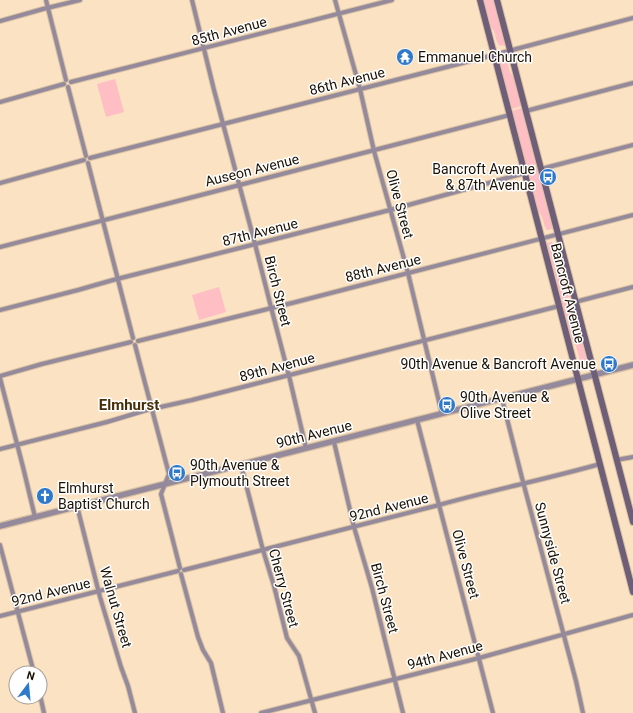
<svg xmlns="http://www.w3.org/2000/svg" width="633" height="713" font-family="Roboto,sans-serif">
<style>
.green{fill:#febec3}
.lines{fill:none;stroke-linecap:round;stroke-linejoin:round}
.minor-casing{stroke:#d7c0a3;stroke-width:6}
.tertiary-casing{stroke:#d7c0a3;stroke-width:8}
.secondary-casing{stroke:#d7c0a3;stroke-width:8}
.minor{stroke:#948a9b;stroke-width:4}
.tertiary{stroke:#948a9b;stroke-width:5.5}
.secondary{stroke:#6e5e77;stroke-width:6}
.labels{text-anchor:middle;stroke-width:3;stroke-linejoin:round;paint-order:stroke}
.street-label{font-size:14px;fill:#1a1003;stroke:#fff}
.poi-label{font-size:14px;fill:#1a1003;stroke:#fff;text-anchor:start}
.neighbourhood-label{font-size:15px;font-weight:bold;fill:#472e07;stroke:#fff}
</style>
<rect width="100%" height="100%" fill="#fbe2c2"/>
<g class="green">
<polygon points="483,0 494,0 506,45 500,46 497,42 494,31 490,26"/>
<polygon points="505,58 507,61 510,72 514,78 522,106 511,109 499,60"/>
<polygon points="115,79 124,112 106,117 97,84"/>
<polygon points="522,108 537,164 526,167 512,111"/>
<polygon points="537,166 553,229 547,230 545,227 542,217 538,210 527,169"/>
<path d="M552,242C556,247 556,254 561,259L571,297L561,299L547,245L546,243Z"/>
<polygon points="219,287 226,312 199,320 192,295"/>
<polygon points="571,299 588,365 589,367 582,368 576,346 571,338 561,301"/>
</g>
<g class="lines">
<g class="minor-casing">
<g id="minor">
<polyline points="46,0 66,80"/>
<polyline points="192,0 214,90 255,244 272,311 290,380 306,448"/>
<polyline points="335,0 360,89 374,151 408,273 442,414"/>
<polyline points="0,21 43,9 80,0"/>
<polyline points="71,82 392,0"/>
<polyline points="68,87 86,156"/>
<polyline points="0,102 64,84"/>
<polyline points="526,111 633,83"/>
<polyline points="90,158 486,57 633,18"/>
<polyline points="88,163 133,338"/>
<polyline points="541,169 633,145"/>
<polyline points="0,183 84,160"/>
<path d="M0,247C170,202 340,160 510,115"/>
<polyline points="575,302 633,287"/>
<polyline points="0,310 78,290 113,280 390,210 525,173"/>
<polyline points="138,341 296,302 633,215"/>
<polyline points="135,345 169,474 161,494 180,568"/>
<polyline points="0,376 42,364 131,342"/>
<polyline points="0,378 23,467 35,517"/>
<polyline points="502,399 522,478 576,681 583,713"/>
<polyline points="417,420 493,713"/>
<polyline points="334,442 354,527 372,588 403,713"/>
<polyline points="0,449 107,422 147,410 192,400 559,306"/>
<polyline points="616,460 633,457"/>
<polyline points="241,465 263,550 274,586 287,638 299,656 315,713"/>
<polyline points="77,506 100,597 121,667 128,686 135,713"/>
<polyline points="0,545 34,673"/>
<path d="M184,570L439,505C492,490 547,479 600,464"/>
<polyline points="181,574 198,637 203,650 211,663 223,713"/>
<polyline points="0,616 178,571"/>
<polyline points="40,695 44,713"/>
<polyline points="261,713 479,658 633,615"/>
</g>
</g>
<g class="tertiary-casing">
<polyline id="tertiary" points="0,526 633,365"/>
</g>
<g class="secondary-casing">
<g id="secondary">
<polyline points="480,0 633,592"/>
<polyline points="497,0 633,522"/>
</g>
</g>
<use href="#minor" class="minor"/>
<use href="#tertiary" class="tertiary"/>
<use href="#secondary" class="secondary"/>
</g>
<defs>
<g id="temple-disc" transform="scale(0.9)"><circle r="9.5" fill="#2e79ca" stroke="#fff"/><path d="M0-6L5-2H3V0L6.5 2.5H4V6H1.5V3h-3V6H-4V2.5H-6.5L-3 0V-2H-5Z" fill="#fff"/></g>
<g id="bus-disc" transform="scale(0.9)"><circle r="9.5" fill="#2e79ca" stroke="#fff"/><path d="M-5-6H5V4H4V6H2V4H-2V6H-4V4H-5ZM-3.5-4V0h7V-4ZM-3.5 1.2v1.5H-2V1.2ZM2 1.2v1.5H3.5V1.2Z" fill="#fff"/></g>
<g id="church-disc" transform="scale(0.9)"><circle r="9.5" fill="#2e79ca" stroke="#fff"/><path d="M-1.2-6h2.4v3.5h3.3v2.4h-3.3V6h-2.4V-.1h-3.3v-2.4h3.3Z" fill="#fff"/></g>
</defs>
<g fill-rule="evenodd">
<use href="#temple-disc" x="405" y="57"/>
<use href="#bus-disc" x="548" y="177"/>
<use href="#bus-disc" x="609" y="364"/>
<use href="#bus-disc" x="447" y="405"/>
<use href="#bus-disc" x="177" y="473"/>
<use href="#church-disc" x="45" y="496"/>
</g>
<g class="labels">
<g class="street-label">
<text transform="translate(229 31) rotate(-15)" y="5">85th Avenue</text>
<text transform="translate(347 81) rotate(-14)" y="5">86th Avenue</text>
<text transform="translate(252 170) rotate(-14)" y="5">Auseon Avenue</text>
<text transform="translate(400 204) rotate(75)" y="5">Olive Street</text>
<text transform="translate(260 232) rotate(-14)" y="5">87th Avenue</text>
<text transform="translate(383 268) rotate(-14)" y="5">88th Avenue</text>
<text transform="translate(278 291) rotate(76)" y="5">Birch Street</text>
<text transform="translate(568 293) rotate(76)" y="5">Bancroft Avenue</text>
<text transform="translate(277 367) rotate(-15)" y="5">89th Avenue</text>
<text transform="translate(314 434) rotate(-14)" y="5">90th Avenue</text>
<text transform="translate(389 507) rotate(-14)" y="5">92nd Avenue</text>
<text transform="translate(553 553) rotate(75)" y="5">Sunnyside Street</text>
<text transform="translate(466 564) rotate(75)" y="5">Olive Street</text>
<text transform="translate(284 588) rotate(75)" y="5">Cherry Street</text>
<text transform="translate(51 592) rotate(-14)" y="5">92nd Avenue</text>
<text transform="translate(385 598) rotate(75)" y="5">Birch Street</text>
<text transform="translate(116 607) rotate(74)" y="5">Walnut Street</text>
<text transform="translate(445 655) rotate(-15)" y="5">94th Avenue</text>
</g>
<g class="poi-label">
<text x="418" y="62">Emmanuel Church</text>
<text x="535" y="174" text-anchor="end">Bancroft Avenue<tspan x="535" dy="16">&amp; 87th Avenue</tspan></text>
<text x="596" y="369" text-anchor="end">90th Avenue &amp; Bancroft Avenue</text>
<text x="460" y="402">90th Avenue &amp;<tspan x="460" dy="16">Olive Street</tspan></text>
<text x="190" y="470">90th Avenue &amp;<tspan x="190" dy="16">Plymouth Street</tspan></text>
<text x="58" y="493">Elmhurst<tspan x="58" dy="16">Baptist Church</tspan></text>
</g>
<g class="neighbourhood-label">
<text x="129" y="410">Elmhurst</text>
</g>
</g>
<g transform="translate(28 685) rotate(16)"><circle r="19" fill="#ffffff" stroke="#a39f9a"/>
<path d="M0-3L7 15L0 10L-7 15Z" fill="#2e79ca"/>
<text y="-6" font-size="11" font-weight="bold" text-anchor="middle" fill="#1a1003">N</text>
</g>
</svg>
